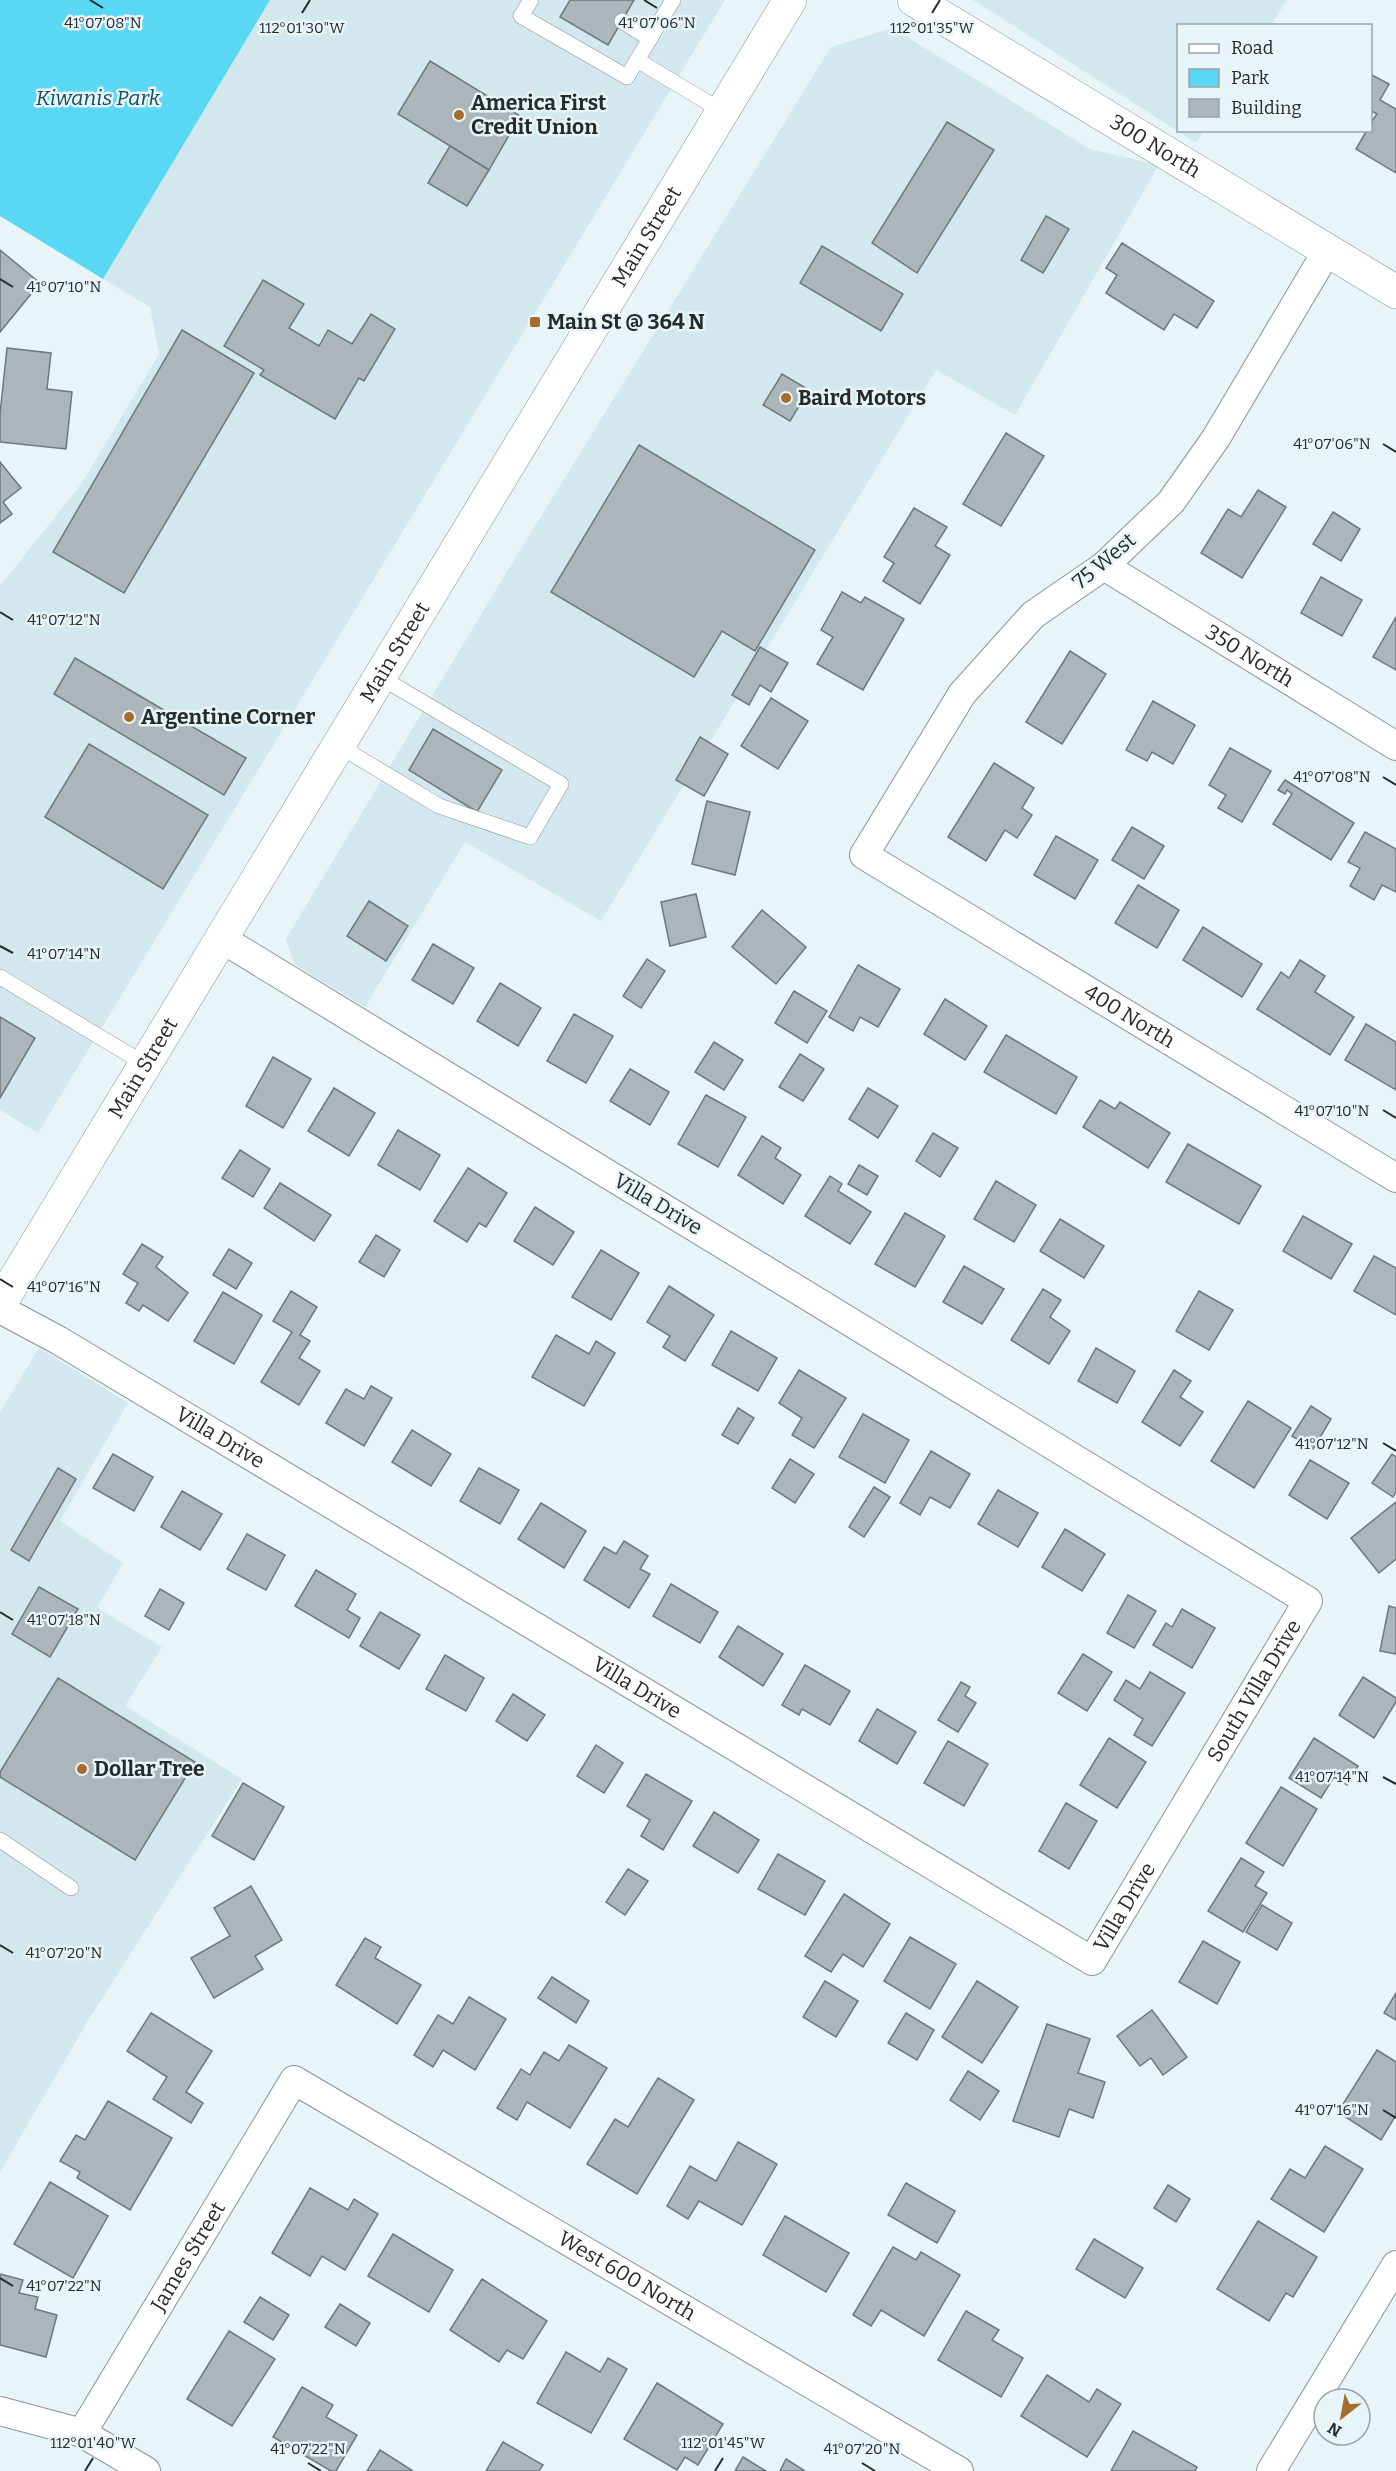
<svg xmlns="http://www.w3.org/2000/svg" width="1396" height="2471" font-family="Bitter,serif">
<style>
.built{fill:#d2e8ee}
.green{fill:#59d7f4}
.building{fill:#aab6ba;stroke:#6d797c;stroke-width:1.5}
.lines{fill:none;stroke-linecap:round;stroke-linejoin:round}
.lane-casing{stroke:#889497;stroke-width:16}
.street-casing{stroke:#889497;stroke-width:30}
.secondary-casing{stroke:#889497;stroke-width:34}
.lane{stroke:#fff;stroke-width:15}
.street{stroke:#fff;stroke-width:28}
.secondary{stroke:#fff;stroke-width:33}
.ticks{fill:none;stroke:#252a2b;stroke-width:2}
.poi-dot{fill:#a66c2b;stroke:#e7f5f8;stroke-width:2}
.labels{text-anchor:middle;stroke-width:5;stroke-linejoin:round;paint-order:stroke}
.park-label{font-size:21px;font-style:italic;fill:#134f5c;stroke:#e7f5f8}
.poi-label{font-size:21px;font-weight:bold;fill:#252a2b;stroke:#e7f5f8;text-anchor:start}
.street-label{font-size:21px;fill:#252a2b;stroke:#e7f5f8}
.ticks-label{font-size:15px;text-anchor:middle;fill:#252a2b;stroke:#e7f5f8;stroke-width:5;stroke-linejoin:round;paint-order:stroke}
</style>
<rect width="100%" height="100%" fill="#e7f5f8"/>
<g class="built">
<polygon points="270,0 725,0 38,1133 0,1110 0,586 82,483 159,354 150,307 103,279"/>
<polygon points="973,0 1287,0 1271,25 1178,26 1178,130 1204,131 1196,143"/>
<polygon points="892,28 1090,149 1159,165 1015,415 936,370 601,921 465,842 365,1007 294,964 286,939 506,573 831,47"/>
<polygon points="39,1348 128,1403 60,1521 123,1563 97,1608 162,1647 125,1706 242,1779 89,2019 0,2172 0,1412"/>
</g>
<polygon class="green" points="0,0 270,0 103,279 0,216"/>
<g class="building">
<polygon points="570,0 634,0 608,45 560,17"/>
<polygon points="430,61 520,116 489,170 398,114"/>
<polygon points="1370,74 1389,84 1380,100 1396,109 1396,173 1356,149 1367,130 1370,130 1370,124 1377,114 1370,110"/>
<polygon points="947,122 994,150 917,273 872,243"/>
<polygon points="450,146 489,170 467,206 428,183"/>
<polygon points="1046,216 1069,229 1043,273 1021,260"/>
<polygon points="1122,243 1214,301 1197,328 1174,314 1164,330 1106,293 1117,275 1106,268"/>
<polygon points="822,246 903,294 881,331 800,283"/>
<polygon points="0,250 40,283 0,332"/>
<polygon points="263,280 304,304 289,328 319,346 328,330 352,344 371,314 395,329 364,381 359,378 335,419 260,375 264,370 224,346"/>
<polygon points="182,330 254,373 124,593 53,552"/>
<polygon points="7,348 51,353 47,389 72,392 66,449 0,442 0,414"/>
<polygon points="782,374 809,390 790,421 763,405"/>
<polygon points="1006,433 1044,456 1001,526 963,504"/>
<polygon points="639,445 815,550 755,651 722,631 694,677 551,592"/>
<polygon points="0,462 21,488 3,502 12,514 0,523"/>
<polygon points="1258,490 1286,507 1242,578 1201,553 1228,509 1241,517"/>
<polygon points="914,508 947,527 935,546 950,555 920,604 883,581 894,563 884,557"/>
<polygon points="1333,512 1360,529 1341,561 1313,544"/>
<polygon points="1321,577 1362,600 1342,636 1301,613"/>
<polygon points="842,592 861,603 865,597 904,619 863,690 817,664 833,637 821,630"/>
<polygon points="1396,617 1396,670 1373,657"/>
<polygon points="760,647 788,663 771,692 760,685 749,705 732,695"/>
<polygon points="1070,651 1106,674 1062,744 1026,722"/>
<polygon points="75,658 246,758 224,795 54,694"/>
<polygon points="771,698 808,721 778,769 741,746"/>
<polygon points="1153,701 1195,725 1173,764 1152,752 1147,761 1126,750"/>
<polygon points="433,729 502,770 477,812 409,770"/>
<polygon points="700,737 728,754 704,796 676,780"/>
<polygon points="89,744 208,815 163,889 45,817"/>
<polygon points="1230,748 1271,771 1242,822 1218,808 1226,795 1209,785"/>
<polygon points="994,763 1034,788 1022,808 1032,815 1017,838 1005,830 986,861 948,837"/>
<polygon points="1285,780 1354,823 1331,860 1273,824 1292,794 1287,790 1285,794 1278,790"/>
<polygon points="707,801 750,812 735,875 692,864"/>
<polygon points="1132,827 1164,846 1144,879 1112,860"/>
<polygon points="1365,832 1396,849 1396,892 1382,885 1374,900 1350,886 1360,868 1348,862"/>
<polygon points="1056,836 1098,860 1075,899 1034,875"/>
<polygon points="1138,885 1179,910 1157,948 1115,923"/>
<polygon points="696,894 706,937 670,946 661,902"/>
<polygon points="369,901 408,926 386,961 347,936"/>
<polygon points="762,910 806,947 776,984 732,947"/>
<polygon points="1203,927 1262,964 1242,997 1183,960"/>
<polygon points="433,944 474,968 453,1004 412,980"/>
<polygon points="647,959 665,971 641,1008 623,996"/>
<polygon points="1300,960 1325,976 1315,992 1354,1017 1330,1055 1257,1009 1281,972 1289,978"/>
<polygon points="858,965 900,989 878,1027 860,1017 853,1031 829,1017"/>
<polygon points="500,983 541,1008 518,1046 477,1021"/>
<polygon points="794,991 827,1011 807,1043 775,1023"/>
<polygon points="945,999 987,1026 965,1060 924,1034"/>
<polygon points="574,1014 613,1036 586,1083 547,1061"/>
<polygon points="0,1017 35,1038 0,1098"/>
<polygon points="1366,1024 1396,1042 1396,1090 1345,1060"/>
<polygon points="1006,1035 1077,1077 1056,1114 984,1072"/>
<polygon points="714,1042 743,1060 724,1090 695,1072"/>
<polygon points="800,1054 824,1069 803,1101 779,1087"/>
<polygon points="273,1057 311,1079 283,1128 246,1106"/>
<polygon points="630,1069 669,1092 650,1125 610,1101"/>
<polygon points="334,1088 375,1113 349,1156 308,1131"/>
<polygon points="868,1088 898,1106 878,1138 849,1119"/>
<polygon points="706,1095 746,1117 718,1167 678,1144"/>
<polygon points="1100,1100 1115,1109 1120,1102 1170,1133 1148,1168 1083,1127"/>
<polygon points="398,1130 440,1155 420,1190 378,1165"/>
<polygon points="933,1133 958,1148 940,1177 916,1161"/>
<polygon points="762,1136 781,1148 775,1158 801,1175 783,1204 738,1175"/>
<polygon points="1188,1144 1261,1186 1239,1224 1166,1182"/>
<polygon points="240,1150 270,1169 253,1197 222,1178"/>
<polygon points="859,1165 878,1176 867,1195 848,1184"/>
<polygon points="468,1168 507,1193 486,1227 479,1223 467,1242 434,1221"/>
<polygon points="830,1176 842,1184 838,1191 871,1212 850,1244 805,1216"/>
<polygon points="996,1181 1036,1205 1014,1242 974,1219"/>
<polygon points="280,1183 331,1215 314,1241 264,1208"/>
<polygon points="535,1207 574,1232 553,1265 514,1241"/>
<polygon points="905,1213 945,1236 915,1287 875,1264"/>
<polygon points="1303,1216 1352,1244 1331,1279 1283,1251"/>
<polygon points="1060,1219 1104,1246 1084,1278 1040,1251"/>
<polygon points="376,1235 400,1250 384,1277 359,1262"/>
<polygon points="142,1244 163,1257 156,1267 188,1293 168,1321 143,1305 139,1311 126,1303 138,1283 123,1274"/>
<polygon points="229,1249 252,1263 236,1289 213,1275"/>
<polygon points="601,1250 639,1273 611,1320 572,1297"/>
<polygon points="1374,1256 1396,1268 1396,1315 1354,1291"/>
<polygon points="964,1266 1004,1289 982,1324 943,1302"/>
<polygon points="669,1286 714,1315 685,1361 663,1347 670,1336 647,1322"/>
<polygon points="1043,1289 1061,1300 1050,1317 1070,1331 1049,1364 1011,1340"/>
<polygon points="291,1291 317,1307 300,1335 310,1341 299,1358 320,1371 299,1405 261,1382 292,1332 273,1321"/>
<polygon points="1199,1291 1233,1310 1209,1350 1176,1331"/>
<polygon points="223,1292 262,1315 234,1364 194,1341"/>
<polygon points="731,1331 777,1358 758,1391 712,1365"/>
<polygon points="556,1335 589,1354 596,1341 615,1353 584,1406 532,1377"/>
<polygon points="1096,1348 1135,1371 1117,1403 1078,1381"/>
<polygon points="799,1370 846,1398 814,1448 792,1435 802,1418 779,1403"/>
<polygon points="1174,1370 1191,1381 1180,1397 1203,1412 1180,1446 1142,1422"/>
<polygon points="371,1386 392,1398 364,1446 326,1423 346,1389 364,1399"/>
<polygon points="1248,1401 1291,1428 1254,1488 1211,1461"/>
<polygon points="1311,1406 1331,1419 1313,1449 1292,1436"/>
<polygon points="738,1408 754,1418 738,1444 722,1435"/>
<polygon points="863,1414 909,1440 885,1483 839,1457"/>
<polygon points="412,1430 451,1454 431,1486 392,1462"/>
<polygon points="931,1451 970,1474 950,1508 930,1497 920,1515 900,1503"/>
<polygon points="113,1454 153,1477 134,1511 93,1488"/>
<polygon points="1392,1454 1396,1457 1396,1492 1393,1497 1372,1483"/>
<polygon points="790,1459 814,1474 795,1503 772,1488"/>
<polygon points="1310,1460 1349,1483 1327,1519 1289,1495"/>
<polygon points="58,1468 76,1479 29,1561 11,1550"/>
<polygon points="479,1468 519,1490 500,1524 460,1501"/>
<polygon points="874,1487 890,1497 864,1537 849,1527"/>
<polygon points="998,1490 1038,1513 1018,1547 978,1524"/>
<polygon points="182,1491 222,1514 200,1550 161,1527"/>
<polygon points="1396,1502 1396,1559 1379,1573 1351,1538"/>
<polygon points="541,1503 586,1531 564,1568 518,1539"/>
<polygon points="1065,1529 1105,1554 1082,1591 1042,1567"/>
<polygon points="247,1534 285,1555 266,1590 227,1569"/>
<polygon points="624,1541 648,1556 640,1569 650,1574 629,1608 584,1580 604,1547 616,1554"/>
<polygon points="316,1570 356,1594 347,1610 360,1618 349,1638 295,1606"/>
<polygon points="671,1584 718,1612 700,1643 653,1616"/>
<polygon points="39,1587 78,1609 50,1657 12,1634"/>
<polygon points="160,1589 184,1603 169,1630 145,1616"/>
<polygon points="1128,1595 1156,1611 1134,1648 1107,1633"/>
<polygon points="1389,1606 1396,1608 1396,1654 1380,1651"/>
<polygon points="1182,1609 1215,1628 1192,1668 1153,1645 1166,1623 1172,1627"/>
<polygon points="380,1612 420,1635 399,1669 360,1646"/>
<polygon points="738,1626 783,1654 763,1686 719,1657"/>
<polygon points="1083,1654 1112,1672 1087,1711 1058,1693"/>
<polygon points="445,1655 484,1678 466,1711 426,1689"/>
<polygon points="805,1665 850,1691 830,1725 802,1709 799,1715 782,1705"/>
<polygon points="1150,1672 1185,1693 1152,1746 1134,1735 1143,1719 1114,1700 1126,1680 1140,1689"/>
<polygon points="1363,1677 1396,1698 1396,1702 1374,1738 1339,1715"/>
<polygon points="58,1678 195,1762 135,1860 0,1777 0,1772"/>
<polygon points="961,1682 970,1687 965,1696 976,1703 958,1732 938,1720"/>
<polygon points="513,1694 545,1715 527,1741 496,1721"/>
<polygon points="877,1709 916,1732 897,1764 859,1741"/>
<polygon points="1109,1738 1146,1762 1117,1808 1080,1785"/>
<polygon points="1314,1738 1358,1766 1347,1785 1334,1777 1321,1798 1289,1778"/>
<polygon points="948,1741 988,1764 964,1806 924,1783"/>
<polygon points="596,1745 623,1763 604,1793 577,1776"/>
<polygon points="646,1774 692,1801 663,1850 641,1836 650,1820 627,1806"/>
<polygon points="243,1783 284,1807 254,1860 212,1836"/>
<polygon points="1281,1787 1317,1809 1283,1866 1246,1843"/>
<polygon points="1066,1803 1097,1821 1069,1869 1039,1851"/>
<polygon points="714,1812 759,1840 738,1873 693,1846"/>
<polygon points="778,1854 825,1881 805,1915 758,1889"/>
<polygon points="1241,1858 1264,1872 1255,1886 1267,1893 1243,1932 1208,1911"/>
<polygon points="628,1869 648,1881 625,1915 606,1902"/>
<polygon points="251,1886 282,1940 255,1956 263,1969 214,1998 191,1958 230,1936 214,1908"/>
<polygon points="844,1894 890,1924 863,1967 843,1954 831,1972 805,1956"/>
<polygon points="1262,1905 1292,1923 1277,1950 1246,1932"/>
<polygon points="910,1937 956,1964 930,2009 884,1981"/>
<polygon points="365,1938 381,1947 375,1958 421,1985 397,2024 336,1985"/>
<polygon points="1203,1941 1240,1962 1217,2004 1179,1982"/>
<polygon points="552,1977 589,2001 576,2023 538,1998"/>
<polygon points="825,1981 858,2001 836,2037 803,2017"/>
<polygon points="977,1981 1018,2007 982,2063 942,2037"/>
<polygon points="1396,1993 1396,2020 1384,2013"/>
<polygon points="469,1997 506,2019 475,2070 443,2050 433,2067 414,2055 438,2015 453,2024"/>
<polygon points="1152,2010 1187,2057 1163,2075 1151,2058 1140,2066 1117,2036"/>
<polygon points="151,2013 212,2051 186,2092 203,2103 191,2123 153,2099 167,2077 127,2051"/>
<polygon points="906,2013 934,2030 917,2060 888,2043"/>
<polygon points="1047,2024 1090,2039 1078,2073 1105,2082 1093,2118 1069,2109 1059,2137 1013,2121"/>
<polygon points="569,2045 607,2068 570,2128 527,2102 517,2120 497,2108 521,2069 530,2075 544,2052 559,2061"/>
<polygon points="1377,2050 1396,2062 1396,2115 1381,2140 1338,2112"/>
<polygon points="968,2071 999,2091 980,2120 950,2100"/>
<polygon points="658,2078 694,2100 637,2194 587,2164 615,2119 628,2127"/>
<polygon points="108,2101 172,2138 130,2210 77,2178 80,2172 60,2161 76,2135 85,2140"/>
<polygon points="738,2142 777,2164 742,2225 699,2201 688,2219 667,2206 690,2166 716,2181"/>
<polygon points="1325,2146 1363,2169 1324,2232 1271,2199 1290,2169 1305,2178"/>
<polygon points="50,2182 108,2216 73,2278 14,2244"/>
<polygon points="906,2183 955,2211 937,2243 888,2215"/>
<polygon points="1168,2185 1190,2199 1176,2222 1154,2208"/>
<polygon points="310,2188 348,2210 354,2199 378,2214 345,2270 322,2256 310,2276 272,2253"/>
<polygon points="785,2216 849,2253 826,2292 763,2255"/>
<polygon points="1258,2221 1317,2257 1293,2297 1286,2293 1269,2321 1217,2289"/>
<polygon points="393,2234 453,2270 429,2312 368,2276"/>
<polygon points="1094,2239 1143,2268 1125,2298 1076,2269"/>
<polygon points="893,2247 916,2260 921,2252 960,2275 924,2336 881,2310 871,2326 853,2315"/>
<polygon points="0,2274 23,2280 19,2293 38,2297 35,2309 57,2315 46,2357 0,2345"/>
<polygon points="482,2279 547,2321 523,2359 507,2350 499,2362 450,2330"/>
<polygon points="260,2297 289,2315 273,2340 244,2322"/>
<polygon points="340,2304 370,2323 356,2346 325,2327"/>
<polygon points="966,2311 999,2330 992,2340 1023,2358 1001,2397 938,2360"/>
<polygon points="229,2331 275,2359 232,2426 187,2399"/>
<polygon points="566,2352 600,2372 608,2358 627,2369 591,2433 537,2403"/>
<polygon points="1047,2375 1089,2402 1097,2389 1121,2404 1087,2457 1021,2416"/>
<polygon points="657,2383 723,2424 698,2465 685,2457 677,2470 624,2439"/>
<polygon points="302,2387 333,2405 326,2417 357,2435 336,2471 331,2471 273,2437"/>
<polygon points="1133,2431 1197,2467 1195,2471 1111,2471"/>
<polygon points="503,2442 543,2465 539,2471 486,2471"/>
<polygon points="380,2450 413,2471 367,2471"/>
<polygon points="743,2457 766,2471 735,2471"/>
<polygon points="786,2459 805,2471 780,2471"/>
</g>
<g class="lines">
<g class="lane-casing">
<g id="lane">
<polyline points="531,0 521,16 627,77 673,0"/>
<polyline points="622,21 650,39"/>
<polyline points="637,60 722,111"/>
<polyline points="339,746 439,806 530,837 561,784 380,677"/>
<polyline points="0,977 145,1064"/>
<polyline points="0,1840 71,1888"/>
</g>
</g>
<g class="street-casing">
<g id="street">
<path id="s1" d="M1327,251L1216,438L1171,502L1104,566L1033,615L962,694L864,855L1396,1178"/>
<path id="s2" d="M1104,566L1396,746"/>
<path id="s3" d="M0,1309L58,1340L1092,1961L1308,1601L222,939"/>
<polyline points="0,2411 82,2433 146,2471"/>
<path id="s4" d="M82,2433L294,2080L959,2471"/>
<polyline points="1271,2471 1396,2265"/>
</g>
</g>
<g class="secondary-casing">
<g id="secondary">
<path id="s5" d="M914,0L1396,292"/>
<path id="s6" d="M0,1304L790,0"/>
</g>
</g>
<use href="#lane" class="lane"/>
<use href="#street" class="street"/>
<use href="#secondary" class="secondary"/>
</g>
<path class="ticks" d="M90,0L103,8M644,0L657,8M302,13L310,0M932,13L940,0M0,279L13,287M1383,444L1396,452M0,612L13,620M1383,777L1396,785M0,946L13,953M1383,1110L1396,1118M0,1279L13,1287M1383,1443L1396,1451M0,1612L13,1620M1383,1777L1396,1784M0,1945L13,1953M1383,2110L1396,2118M0,2278L13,2286M308,2463L321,2471M862,2463L875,2471M85,2471L93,2458M715,2471L723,2458"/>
<g class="poi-dot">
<circle cx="459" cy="115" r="6"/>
<rect x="529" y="316" width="12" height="12" rx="3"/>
<circle cx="786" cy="398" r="6"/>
<circle cx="129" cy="717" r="6"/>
<circle cx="82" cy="1769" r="6"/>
</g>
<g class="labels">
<g class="park-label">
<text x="98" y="105">Kiwanis Park</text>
</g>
<g class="poi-label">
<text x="471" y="110">America First<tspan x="471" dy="24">Credit Union</tspan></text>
<text x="547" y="329">Main St @ 364 N</text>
<text x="798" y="405">Baird Motors</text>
<text x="141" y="724">Argentine Corner</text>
<text x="94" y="1776">Dollar Tree</text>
</g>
<g class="street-label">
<text dy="7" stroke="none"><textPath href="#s5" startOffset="282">300 North</textPath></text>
<text dy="7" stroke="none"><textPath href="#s6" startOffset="1248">Main Street</textPath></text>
<text transform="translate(1104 561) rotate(-40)" y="7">75 West</text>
<text dy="7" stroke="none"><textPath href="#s6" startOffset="762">Main Street</textPath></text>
<text dy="7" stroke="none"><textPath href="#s2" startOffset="171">350 North</textPath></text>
<text dy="7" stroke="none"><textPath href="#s1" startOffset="1080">400 North</textPath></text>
<text dy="7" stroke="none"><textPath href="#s6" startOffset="276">Main Street</textPath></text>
<text transform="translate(658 1204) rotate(31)" y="7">Villa Drive</text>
<text dy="7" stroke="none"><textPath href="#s3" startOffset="255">Villa Drive</textPath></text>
<text dy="7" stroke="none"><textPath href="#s3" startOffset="741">Villa Drive</textPath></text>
<text dy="7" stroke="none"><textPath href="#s3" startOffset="1587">South Villa Drive</textPath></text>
<text dy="7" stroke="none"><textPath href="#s3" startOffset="1335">Villa Drive</textPath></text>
<text dy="7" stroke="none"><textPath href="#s4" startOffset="206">James Street</textPath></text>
<text dy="7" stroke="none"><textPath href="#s4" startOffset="798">West 600 North</textPath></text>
</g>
</g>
<g class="ticks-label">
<text x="103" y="28">41°07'08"N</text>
<text x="657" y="28">41°07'06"N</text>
<text x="932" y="33">112°01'35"W</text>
<text x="302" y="33">112°01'30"W</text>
<text x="64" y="292">41°07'10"N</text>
<text x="1332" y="449">41°07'06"N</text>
<text x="64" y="625">41°07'12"N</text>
<text x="1332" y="782">41°07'08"N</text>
<text x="64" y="959">41°07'14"N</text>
<text x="1332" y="1116">41°07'10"N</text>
<text x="64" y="1292">41°07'16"N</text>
<text x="1332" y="1449">41°07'12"N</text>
<text x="64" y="1625">41°07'18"N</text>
<text x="1332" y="1782">41°07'14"N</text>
<text x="64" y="1958">41°07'20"N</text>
<text x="1332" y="2115">41°07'16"N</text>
<text x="64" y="2291">41°07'22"N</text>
<text x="93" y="2448">112°01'40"W</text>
<text x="723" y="2448">112°01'45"W</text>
<text x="308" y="2454">41°07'22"N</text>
<text x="862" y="2454">41°07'20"N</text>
</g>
<rect x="1177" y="24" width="195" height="108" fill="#e7f5f8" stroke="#99a4a6" stroke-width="1.5"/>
<rect x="1189" y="44" width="30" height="9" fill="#ffffff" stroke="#99a4a6" stroke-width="1.5"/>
<text x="1231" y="54" font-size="18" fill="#252a2b">Road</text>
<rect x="1189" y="69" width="30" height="18" fill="#59d7f4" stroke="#99a4a6" stroke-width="1.5"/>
<text x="1231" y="84" font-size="18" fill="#252a2b">Park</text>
<rect x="1189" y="99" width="30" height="18" fill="#aab6ba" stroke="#99a4a6" stroke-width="1.5"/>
<text x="1231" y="114" font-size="18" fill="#252a2b">Building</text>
<g transform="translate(1342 2417) rotate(211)"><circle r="28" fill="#e7f5f8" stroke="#99a4a6" stroke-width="1.5"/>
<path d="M0-4.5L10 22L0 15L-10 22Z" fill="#a66c2b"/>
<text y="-9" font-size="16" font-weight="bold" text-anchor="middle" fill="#252a2b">N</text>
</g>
</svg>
